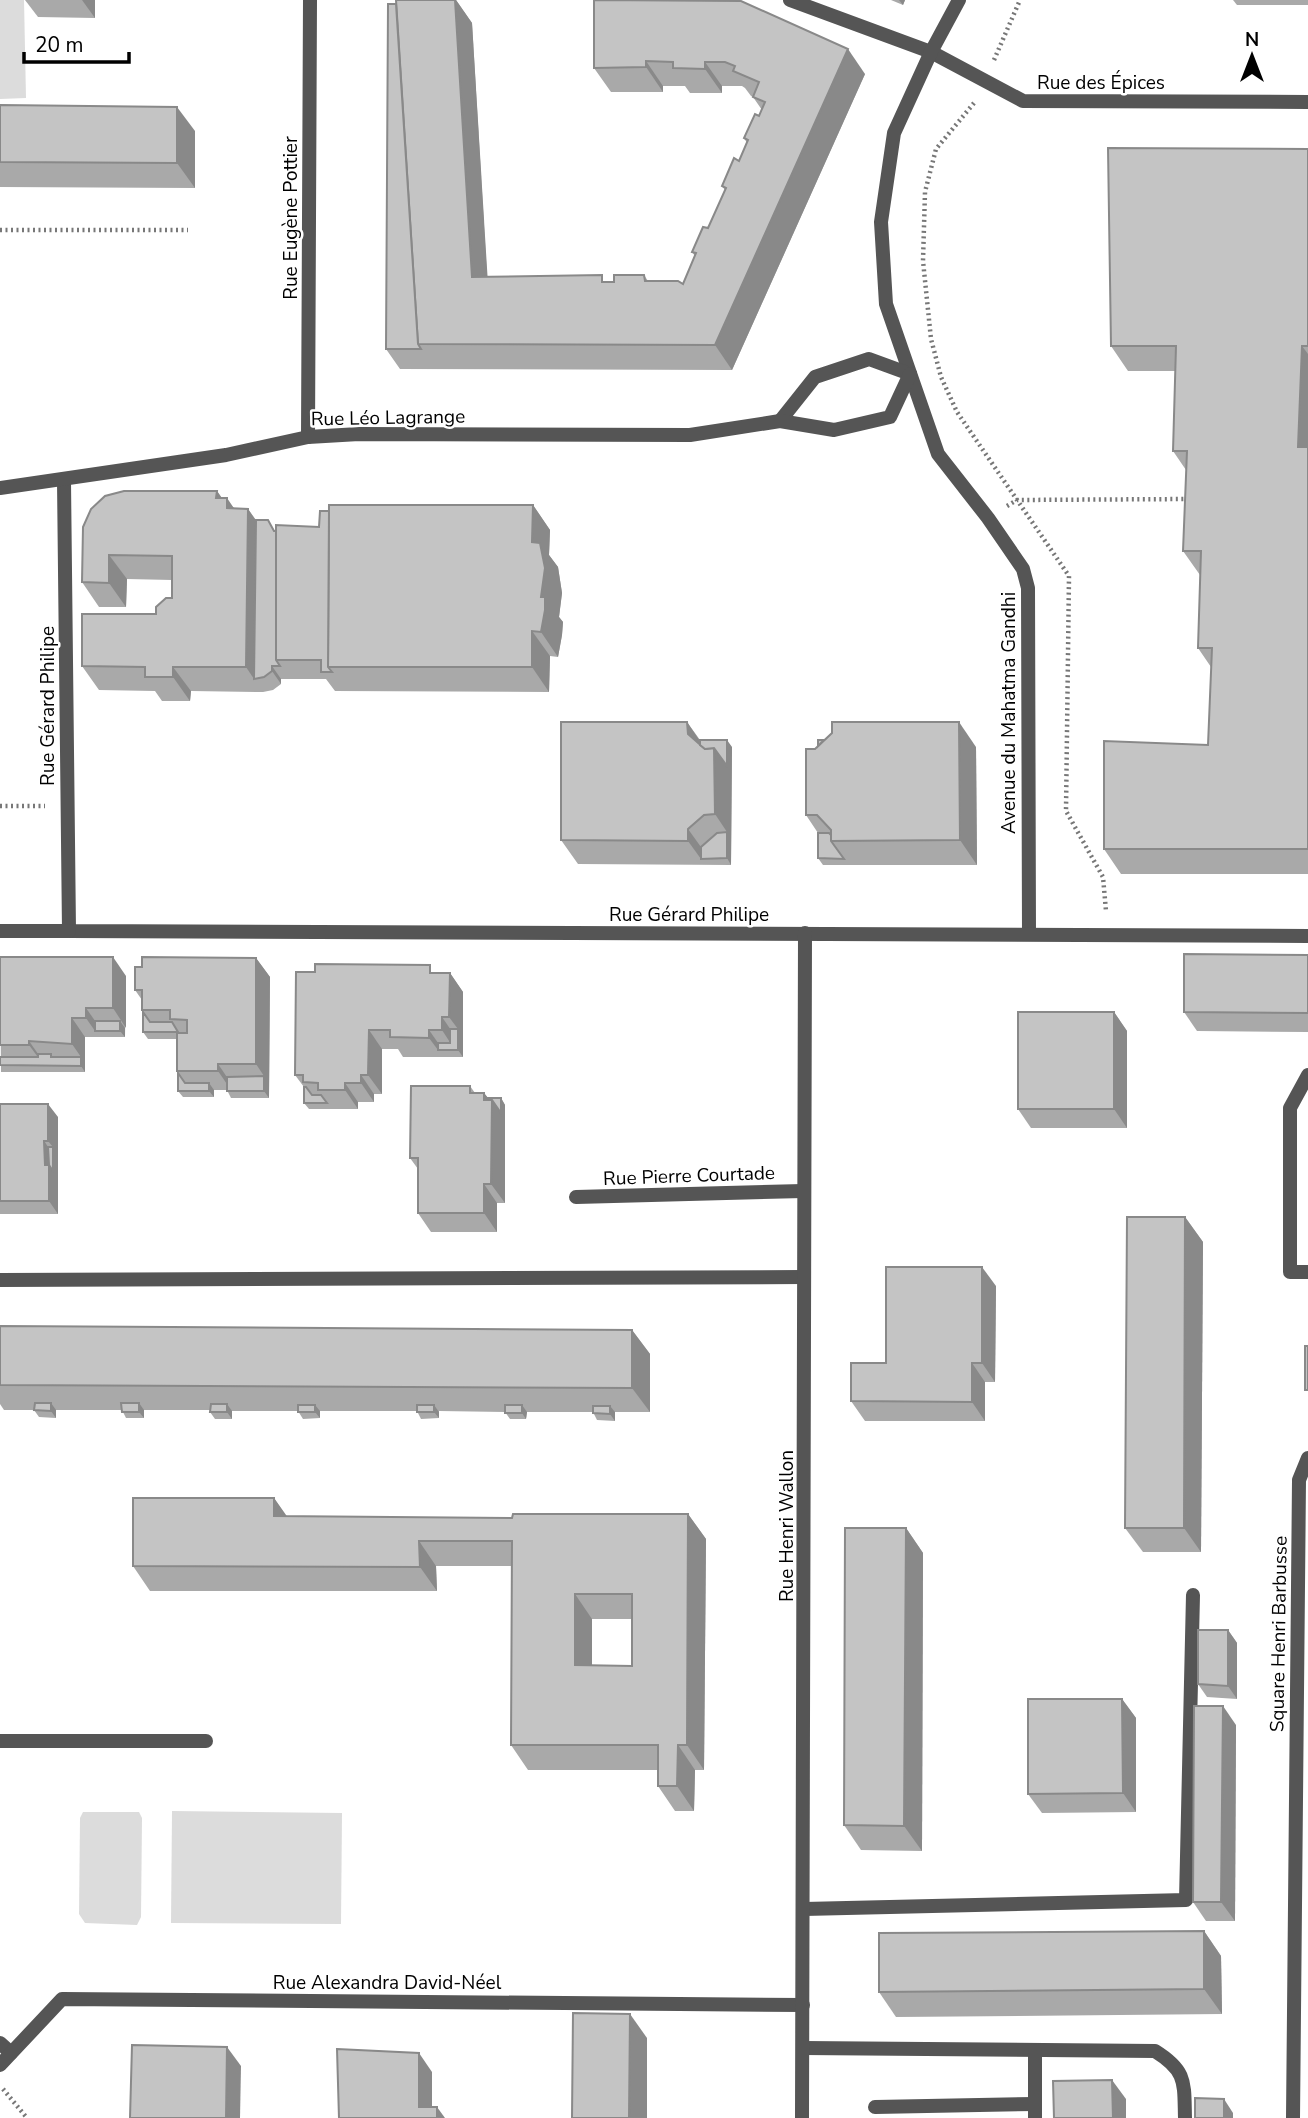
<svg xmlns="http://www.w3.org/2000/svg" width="1308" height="2118" font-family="'Nunito Sans',sans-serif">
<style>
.green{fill:#dcdcdc}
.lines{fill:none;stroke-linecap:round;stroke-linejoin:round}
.path{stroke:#777;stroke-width:4.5;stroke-dasharray:2 3.5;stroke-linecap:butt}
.lane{stroke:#555;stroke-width:14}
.street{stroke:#555;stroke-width:14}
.wall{fill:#a9a9a9;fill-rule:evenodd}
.shaded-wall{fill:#898989}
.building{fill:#c4c4c4;stroke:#898989;stroke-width:2;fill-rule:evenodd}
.labels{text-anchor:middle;stroke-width:5;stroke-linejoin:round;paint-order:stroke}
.street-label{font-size:19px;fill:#000;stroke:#fff}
</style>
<rect width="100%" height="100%" fill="#fff"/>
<g class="green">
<polygon points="0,0 24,0 26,98 0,99"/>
<polygon points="172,1811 342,1813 341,1924 171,1923"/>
<polygon points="83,1812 139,1812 142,1818 141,1917 137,1925 85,1923 79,1914 80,1818"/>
</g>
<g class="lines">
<g class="path">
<polyline points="994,60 1020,0"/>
<polyline points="974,103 936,149 925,192 923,261 931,339 941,377 957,412 1069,576 1066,811 1103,877 1106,911"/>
<polyline points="0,230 188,230"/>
<polyline points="1007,506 1017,500 1189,499"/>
<polyline points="0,806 45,806"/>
<polyline points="3,2089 27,2118"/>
</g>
<g class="lane">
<polyline points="0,1741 206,1741"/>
<polyline points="804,1909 1186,1900 1193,1595"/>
<polyline points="0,2043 11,2053"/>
<path d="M803,2048L1155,2051C1187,2071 1184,2082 1185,2118"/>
<polyline points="875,2107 1035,2104"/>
<polyline points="1035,2118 1035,2051"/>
</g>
<g class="street">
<polyline points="790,0 931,52 1023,101 1308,102"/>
<polyline points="959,0 931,52 894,133 881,222 886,304 938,454 988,518 1023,569 1028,588 1029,933"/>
<polyline points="780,421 815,377 869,359 910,374"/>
<polyline points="308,437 310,0"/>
<polyline points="64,481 69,931 1308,936"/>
<polyline points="0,488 226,455 308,437 359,434 690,435 780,421 834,430 890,417 910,374"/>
<polyline points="0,931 69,931"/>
<polyline points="1308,1075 1290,1108 1290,1272 1308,1272"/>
<polyline points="576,1197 803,1191"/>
<polyline points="0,1280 804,1277"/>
<polyline points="0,2065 62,1999 803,2005"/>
<polyline points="802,2118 805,933"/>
<polyline points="1293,2118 1299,1480 1308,1458"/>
</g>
</g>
<g class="wall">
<polygon points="25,0 95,0 95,18 38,17"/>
<polygon points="396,0 456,0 472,23 487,276 607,282 614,282 644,275 648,281 683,284 695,256 692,252 708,228 725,190 722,186 739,161 747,143 744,138 759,116 762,110 753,97 751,96 745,88 742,86 722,86 722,93 690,93 685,86 663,86 663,92 611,92 594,68 594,0 865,74 732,370 400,369 386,349"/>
<polygon points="891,0 905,0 903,5"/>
<polygon points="1233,0 1308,0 1308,5 1237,5"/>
<polygon points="0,105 195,131 195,188 0,187"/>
<polygon points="1308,149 1308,874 1121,874 1104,849 1208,745 1211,667 1198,648 1200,575 1183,551 1186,470 1173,451 1175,371 1128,371 1111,346"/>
<polygon points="217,491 222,498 234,508 248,509 256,520 275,531 533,505 550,530 549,555 558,567 562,593 559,617 563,622 562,635 558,657 550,656 549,692 335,691 326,679 281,679 281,684 273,690 263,692 191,691 190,701 162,701 155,691 99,690 82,666 156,614 172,598 172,580 127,579 126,607 99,607 82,582 83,527"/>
<polygon points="687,722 700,740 732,747 731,865 578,864 561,840"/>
<polygon points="976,747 977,865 823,865 818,858 818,833 806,815"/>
<polygon points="1308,955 1308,1032 1197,1031 1184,1012"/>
<polygon points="0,957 126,976 125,1037 85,1037 85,1072 1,1072"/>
<polygon points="256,958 270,977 269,1098 231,1098 227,1090 214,1090 214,1097 183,1097 178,1091 178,1073 177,1071 177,1039 148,1039 143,1032 143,1012 142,1010 142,1000 135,990"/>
<polygon points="435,973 450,973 463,992 463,1057 403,1057 398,1049 382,1049 382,1094 374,1094 374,1102 358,1102 358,1109 309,1109 304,1103 304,1087 295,1075"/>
<polygon points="1114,1012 1127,1031 1127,1128 1031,1128 1018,1109"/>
<polygon points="470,1086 475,1093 484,1093 488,1098 501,1098 505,1105 505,1203 497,1203 497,1232 431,1232 418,1213 418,1169 410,1158"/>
<polygon points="0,1104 58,1117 58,1214 0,1214"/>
<polygon points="1185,1217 1203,1242 1201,1552 1143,1552 1125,1528"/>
<polygon points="996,1286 995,1382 985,1382 985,1421 865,1421 851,1401 886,1363"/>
<polygon points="0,1326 632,1330 650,1354 650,1412 615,1412 615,1421 597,1420 593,1412 527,1412 526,1419 510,1419 505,1412 439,1411 439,1418 421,1419 417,1411 320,1411 320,1418 303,1419 298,1411 232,1411 232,1419 215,1419 210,1412 210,1410 144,1410 144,1418 126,1418 122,1410 56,1410 56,1418 39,1417 34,1410 4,1410 0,1404"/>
<path d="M274,1498L286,1516L512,1518L688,1514L706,1539L704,1770H695L694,1811H675L658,1786V1770H528L511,1745L512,1566H436L437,1591H150L133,1566ZM592,1619H632V1666L592,1665Z"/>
<polygon points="906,1528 923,1553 922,1851 861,1850 844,1825"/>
<polygon points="1228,1630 1237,1643 1237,1699 1207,1697 1198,1684"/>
<polygon points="1122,1699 1136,1718 1136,1812 1042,1813 1028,1794"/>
<polygon points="1236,1725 1235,1921 1206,1921 1193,1902"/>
<polygon points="1204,1931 1221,1956 1222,2014 896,2017 879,1992"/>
</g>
<g class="shaded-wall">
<polygon points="82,0 95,0 95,18"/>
<polygon points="455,0 456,0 472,23 489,301 472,277"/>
<polygon points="899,0 905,0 903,5"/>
<polygon points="848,49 865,74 732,370 715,345"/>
<polygon points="646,61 663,86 663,92 646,67"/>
<polygon points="705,62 722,86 722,93 705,69"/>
<polygon points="177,107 195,131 195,188 177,163"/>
<polygon points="1302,346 1308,354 1308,461 1298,447"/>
<polygon points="217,491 227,506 227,498 244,523 216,498"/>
<polygon points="533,505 550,530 549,555 558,567 562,593 559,617 563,622 562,635 558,657 541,632 541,597 532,542"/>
<polygon points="248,509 265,534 254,679 246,667"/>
<polygon points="109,555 127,579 126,607 109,583"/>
<polygon points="532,631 550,656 549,692 532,667"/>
<polygon points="272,666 281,679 281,684 272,671"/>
<polygon points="173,667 191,691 190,701 173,677"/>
<polygon points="687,722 704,747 700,752 688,734"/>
<polygon points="959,722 976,747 977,865 960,840"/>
<polygon points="727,740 732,747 731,865 727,858 727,832 715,814 714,748"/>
<polygon points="688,829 706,854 701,859 688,841"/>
<polygon points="113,957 126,976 126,1028 113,1008"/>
<polygon points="256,958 270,977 269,1098 264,1091 264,1076 256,1064"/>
<polygon points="450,973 463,992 463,1057 458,1050 458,1029 449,1017"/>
<polygon points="86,1008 100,1028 95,1031 86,1018"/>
<polygon points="1114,1012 1127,1031 1127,1128 1114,1109"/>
<polygon points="442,1017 455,1036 455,1050 442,1030"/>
<polygon points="72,1018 85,1037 85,1072 81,1066 81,1057 72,1044"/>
<polygon points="120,1021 125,1028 125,1037 120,1031"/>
<polygon points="369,1030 382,1049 382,1094 368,1075"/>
<polygon points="429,1030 443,1050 438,1050 429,1038"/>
<polygon points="29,1041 43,1061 43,1064 29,1045"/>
<polygon points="218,1064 231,1083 231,1090 218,1071"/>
<polygon points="361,1075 374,1094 374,1102 361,1083"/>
<polygon points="209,1083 214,1090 214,1097 209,1091"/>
<polygon points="345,1083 358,1102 358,1109 345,1090"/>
<polygon points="484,1093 492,1103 492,1100 501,1098 505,1105 505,1203 491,1184"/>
<polygon points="48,1104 58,1117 58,1214 49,1201 45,1165 44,1141 53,1154 53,1147 48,1141"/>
<polygon points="484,1184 497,1203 497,1232 484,1213"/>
<polygon points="1185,1217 1203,1242 1201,1552 1184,1528"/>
<polygon points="982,1267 996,1286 995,1382 982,1363"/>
<polygon points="632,1330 650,1354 650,1412 632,1388"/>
<polygon points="972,1363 985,1382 985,1421 972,1402"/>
<polygon points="51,1403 56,1410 56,1418 51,1411"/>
<polygon points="139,1403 144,1410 144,1418 139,1412"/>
<polygon points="227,1404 232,1411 232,1419 227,1412"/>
<polygon points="315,1405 320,1411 320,1418 315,1412"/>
<polygon points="434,1405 439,1412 439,1418 434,1412"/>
<polygon points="522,1405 527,1412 526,1419 522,1413"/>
<polygon points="610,1406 615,1412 615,1421 610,1414"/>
<polygon points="274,1498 291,1522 274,1516"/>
<polygon points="688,1514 706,1539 704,1770 687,1745"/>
<polygon points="906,1528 923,1553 922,1851 904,1826"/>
<polygon points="419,1541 436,1566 437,1591 420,1567"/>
<polygon points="575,1594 592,1619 592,1690 575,1665"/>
<polygon points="1228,1630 1237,1643 1237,1699 1228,1686"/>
<polygon points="1122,1699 1136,1718 1136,1812 1123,1793"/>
<polygon points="1223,1706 1236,1725 1235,1921 1221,1902"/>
<polygon points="678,1745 695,1770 694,1811 677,1786"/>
<polygon points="1204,1931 1221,1956 1222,2014 1204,1989"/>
<polygon points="630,2014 647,2038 647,2118 629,2118"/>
<polygon points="227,2047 241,2066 240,2118 226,2118"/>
<polygon points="419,2053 432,2072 432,2118 419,2107"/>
<polygon points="1112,2080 1126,2099 1126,2118 1113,2118"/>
<polygon points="1224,2099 1233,2113 1233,2118 1224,2118"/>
<polygon points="437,2107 445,2118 437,2118"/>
</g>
<g class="building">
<polygon points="396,0 455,0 472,277 602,275 602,282 614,282 614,275 644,275 645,281 678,281 683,284 696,253 692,252 703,227 708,228 726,188 722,186 734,158 739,161 748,140 744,138 755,114 759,116 765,102 753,97 759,82 733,71 735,66 725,62 705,62 705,69 673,68 673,62 646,61 646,67 594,68 594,0 741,1 848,49 715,345 418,344"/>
<polygon points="388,4 396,4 418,344 421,349 386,349"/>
<polygon points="0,105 177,107 177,163 0,162"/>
<polygon points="1108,148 1308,149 1308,346 1302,346 1298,447 1308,447 1308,849 1104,849 1104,741 1208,745 1212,648 1198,648 1201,551 1183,551 1187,451 1173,451 1176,346 1111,346"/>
<polygon points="124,491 217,491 216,498 227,498 227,508 248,509 246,667 173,667 173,677 145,677 145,667 82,666 82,614 156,614 156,607 166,598 172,598 172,556 109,555 109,583 82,582 83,527 91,509 105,496"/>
<polygon points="329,505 533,505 532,542 540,543 545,568 541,597 545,597 545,610 541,632 532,631 532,667 328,667"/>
<polygon points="320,511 329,511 328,667 332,672 321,672 321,660 276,660 276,525 319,527"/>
<polygon points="256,520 268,520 274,531 276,531 276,660 280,666 272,666 272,671 264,677 254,679"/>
<polygon points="561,722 687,722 688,734 705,749 714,748 715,814 704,815 688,829 688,841 561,840"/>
<polygon points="832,722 959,722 960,840 831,841 831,830 817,815 806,815 806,749 815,749 832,733"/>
<polygon points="700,740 727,740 727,766 714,748 705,749 700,745"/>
<polygon points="818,740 824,740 818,746"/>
<polygon points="727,832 727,858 701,859 701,847 717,833"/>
<polygon points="818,833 829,833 831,835 831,841 844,859 818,858"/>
<polygon points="1184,954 1308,955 1308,1013 1184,1012"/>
<polygon points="0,957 113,957 113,1008 86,1008 86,1018 72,1018 72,1044 29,1041 29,1045 0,1045"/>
<polygon points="142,957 256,958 256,1064 218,1064 218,1071 177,1071 177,1033 187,1033 187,1020 170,1019 170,1010 142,1010 142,990 135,990 135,967 142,967"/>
<polygon points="315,964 430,965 430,973 450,973 449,1017 442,1017 442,1030 429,1030 429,1038 390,1037 390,1030 369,1030 368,1075 361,1075 361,1083 345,1083 345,1090 318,1090 318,1083 303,1082 303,1075 295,1075 296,972 315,972"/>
<polygon points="143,1012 150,1022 172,1022 178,1032 143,1032"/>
<rect x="1018" y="1012" width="96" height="97"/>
<rect x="95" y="1021" width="25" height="10"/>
<polygon points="450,1029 458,1029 458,1050 438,1050 438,1043 450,1043"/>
<polygon points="38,1054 51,1054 51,1057 81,1057 81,1066 0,1065 0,1057 38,1057"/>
<polygon points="178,1073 185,1083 209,1083 209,1091 178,1091"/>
<polygon points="264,1076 264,1091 227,1091 227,1077"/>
<polygon points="411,1086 470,1086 470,1093 484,1093 484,1100 492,1100 491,1184 484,1184 484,1213 418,1213 418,1158 410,1158"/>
<polygon points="304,1087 306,1087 312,1095 321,1095 327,1103 304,1103"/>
<polygon points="488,1098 501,1098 501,1113 492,1100 490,1100"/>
<polygon points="0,1104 48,1104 48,1141 44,1141 45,1165 49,1165 49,1201 0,1201"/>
<polygon points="48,1147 53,1147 53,1171 49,1165"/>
<polygon points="1127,1217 1185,1217 1184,1528 1125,1528"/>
<polygon points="886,1267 982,1267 982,1363 972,1363 972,1402 851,1401 851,1363 886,1363"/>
<polygon points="0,1326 632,1330 632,1388 0,1385"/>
<rect x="1305" y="1346" width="3" height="44"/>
<polygon points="35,1403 51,1403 51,1411 34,1410"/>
<polygon points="121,1403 139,1403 139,1412 122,1412"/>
<polygon points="211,1404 227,1404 227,1412 210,1412"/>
<rect x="298" y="1405" width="17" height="7"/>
<rect x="417" y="1405" width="17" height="7"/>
<rect x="505" y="1405" width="17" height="8"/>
<polygon points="593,1406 610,1406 610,1414 593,1413"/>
<path d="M133,1498H274V1516L512,1518L513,1514H688L687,1745H678L677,1786H658V1745H511L512,1541H419L420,1567L133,1566ZM575,1594H632V1666L575,1665Z"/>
<polygon points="845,1528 906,1528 904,1826 844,1825"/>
<polygon points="1198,1630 1228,1630 1228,1686 1198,1684"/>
<polygon points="1028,1699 1122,1699 1123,1793 1028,1794"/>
<polygon points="1194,1706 1223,1706 1221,1902 1193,1902"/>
<polygon points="1204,1931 1204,1989 879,1992 879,1933"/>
<polygon points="573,2013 630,2014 629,2118 572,2118"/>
<polygon points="132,2045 227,2047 226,2118 130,2118"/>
<polygon points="337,2049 419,2053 419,2107 437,2107 437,2118 339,2118"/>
<polygon points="1112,2080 1113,2118 1054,2118 1053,2081"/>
<polygon points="1195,2098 1224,2099 1224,2118 1195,2118"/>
</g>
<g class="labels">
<g class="street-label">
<text x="1101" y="89">Rue des Épices</text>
<text transform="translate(290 218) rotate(-90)" y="7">Rue Eugène Pottier</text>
<text transform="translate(388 417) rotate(-1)" y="7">Rue Léo Lagrange</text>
<text transform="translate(47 706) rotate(-90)" y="7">Rue Gérard Philipe</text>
<text transform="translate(1008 713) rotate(-90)" y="7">Avenue du Mahatma Gandhi</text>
<text x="689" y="921">Rue Gérard Philipe</text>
<text transform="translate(689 1175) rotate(-2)" y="7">Rue Pierre Courtade</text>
<text transform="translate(786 1526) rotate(-90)" y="7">Rue Henri Wallon</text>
<text transform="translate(1278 1634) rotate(-89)" y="7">Square Henri Barbusse</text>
<text x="387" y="1989">Rue Alexandra David-Néel</text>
</g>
</g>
<g transform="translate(1252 56)" stroke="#ffffff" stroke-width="5" paint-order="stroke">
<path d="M0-5L12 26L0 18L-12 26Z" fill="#000000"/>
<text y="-10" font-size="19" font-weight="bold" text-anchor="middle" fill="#000000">N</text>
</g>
<path d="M24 52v10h105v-10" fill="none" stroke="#000000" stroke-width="3.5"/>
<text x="35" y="52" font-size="21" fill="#000000" stroke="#ffffff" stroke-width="5" paint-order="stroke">20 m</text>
</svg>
